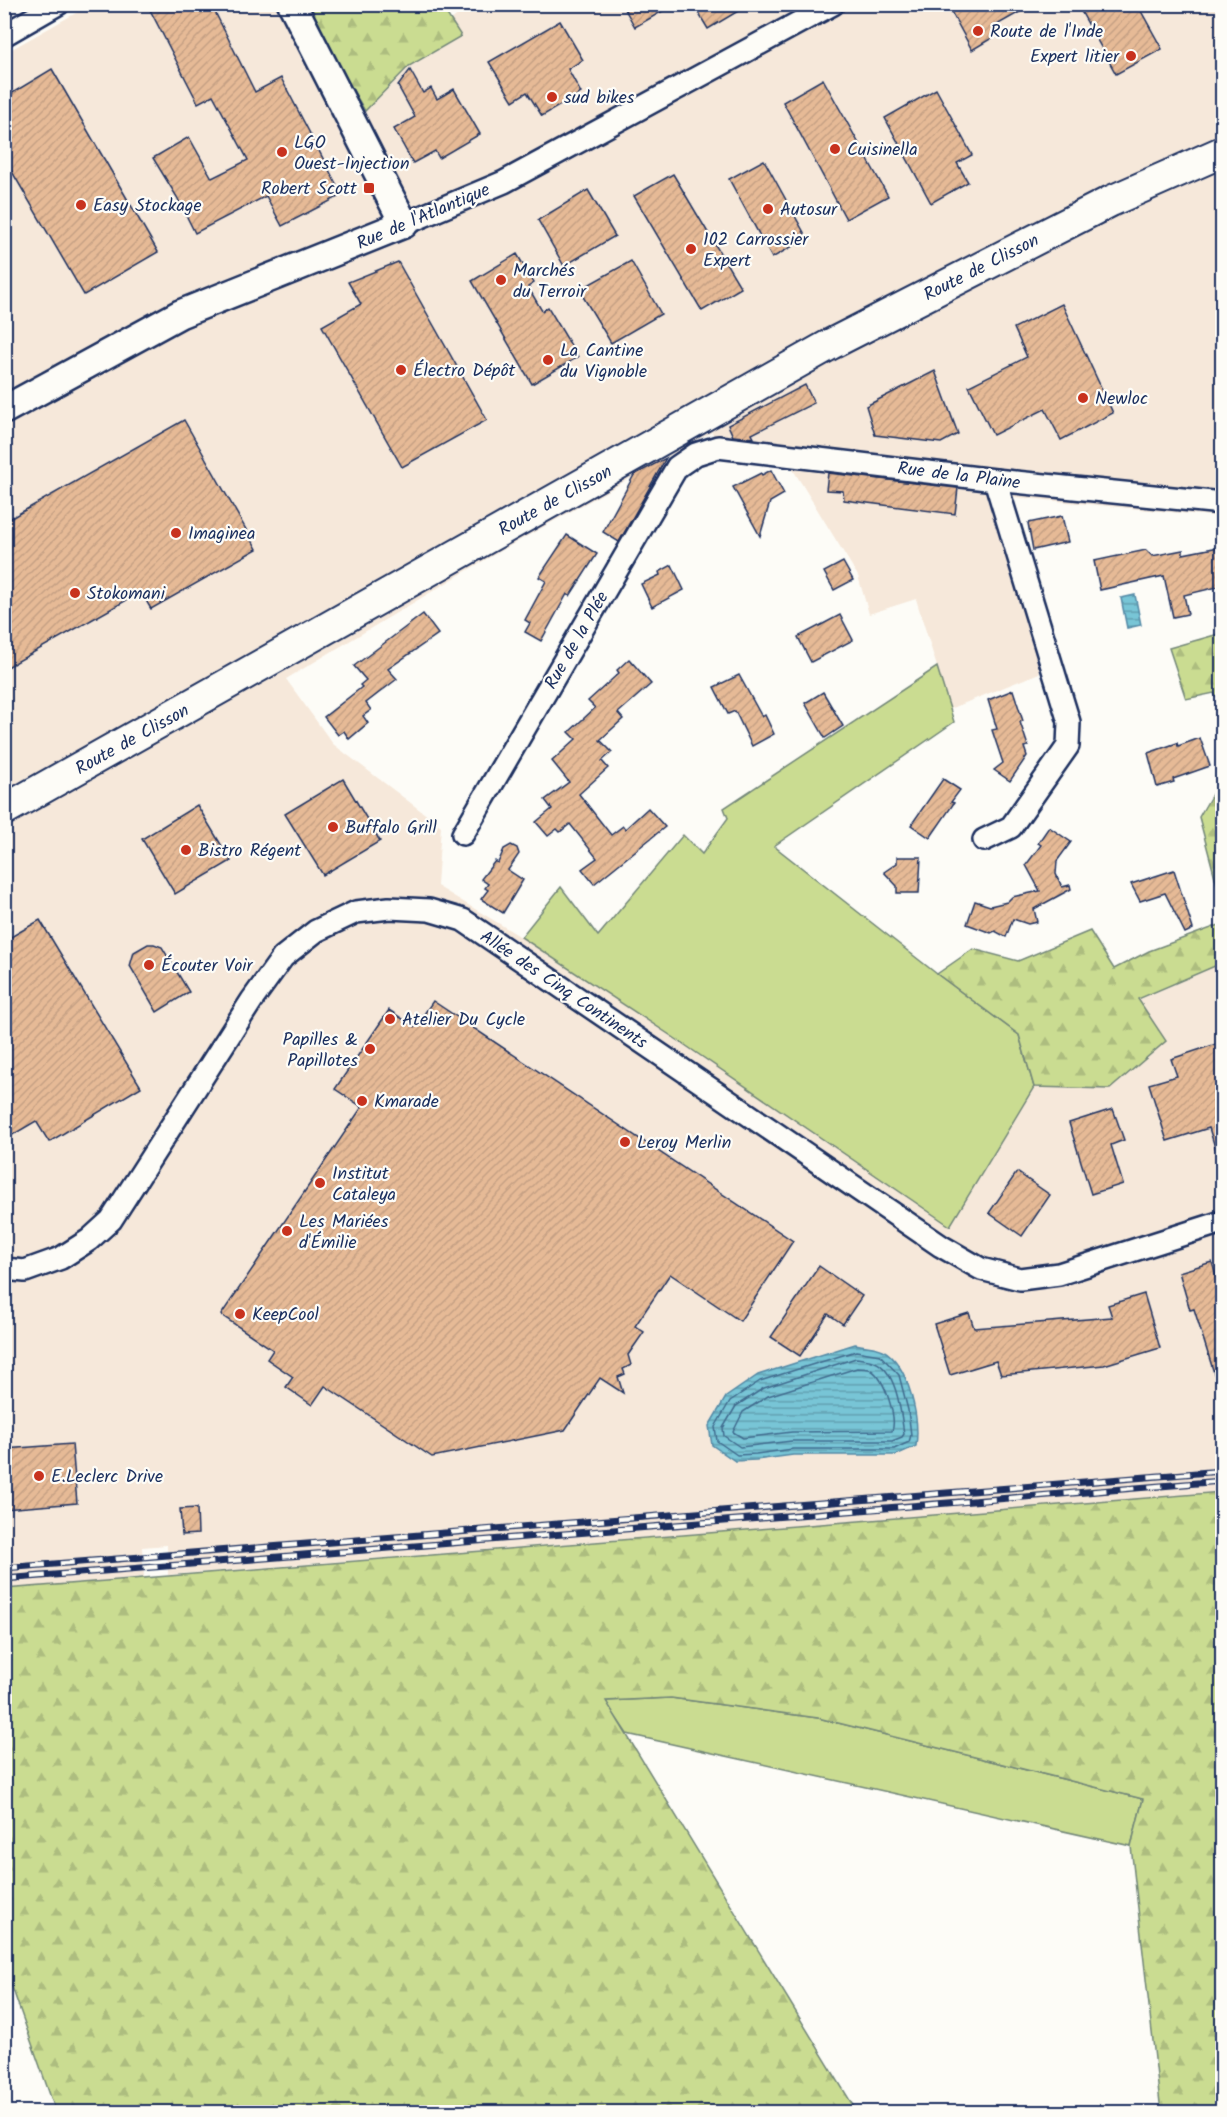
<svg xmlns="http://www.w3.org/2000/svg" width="1227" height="2117" font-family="Kalam,sans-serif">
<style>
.built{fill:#f6e8da}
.green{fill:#cadc91;stroke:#728678;stroke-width:1.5}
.forest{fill:url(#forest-firs);stroke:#728678;stroke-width:1.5}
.water{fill:url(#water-rules);stroke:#5389a6;stroke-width:1.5}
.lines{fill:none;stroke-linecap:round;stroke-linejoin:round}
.shore{stroke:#406b8e;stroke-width:1.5}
.building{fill:url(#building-hatch);stroke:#1b2f5e;stroke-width:1.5}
.minor-casing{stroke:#1b2f5e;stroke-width:26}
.tertiary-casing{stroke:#1b2f5e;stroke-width:32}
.secondary-casing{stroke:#1b2f5e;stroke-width:34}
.minor{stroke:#fdfcf7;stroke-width:21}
.tertiary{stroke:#fdfcf7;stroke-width:27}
.secondary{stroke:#fdfcf7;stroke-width:30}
.rail-casing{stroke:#1b2f5e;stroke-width:7}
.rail{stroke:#fdfcf7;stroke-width:4.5;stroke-dasharray:14;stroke-linecap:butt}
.poi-dot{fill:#c8321e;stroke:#fdfcf7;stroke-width:2}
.labels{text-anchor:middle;stroke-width:4.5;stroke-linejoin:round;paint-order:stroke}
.poi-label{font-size:18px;fill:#1b2f5e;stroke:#fdfcf7;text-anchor:start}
.street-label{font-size:18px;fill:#1b2f5e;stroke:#fdfcf7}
</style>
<defs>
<pattern id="forest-firs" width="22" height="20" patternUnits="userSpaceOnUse" patternTransform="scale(1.5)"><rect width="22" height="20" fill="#cadc91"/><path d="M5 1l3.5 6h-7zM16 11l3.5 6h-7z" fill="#adbd7f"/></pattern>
<pattern id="water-rules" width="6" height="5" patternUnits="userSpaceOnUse" patternTransform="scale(1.5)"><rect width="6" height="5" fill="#78c5d6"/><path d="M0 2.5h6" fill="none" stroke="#62a0b1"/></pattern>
<pattern id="building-hatch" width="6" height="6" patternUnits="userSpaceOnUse" patternTransform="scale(1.5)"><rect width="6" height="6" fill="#e6ba96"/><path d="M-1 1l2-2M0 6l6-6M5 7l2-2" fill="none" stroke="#c5a084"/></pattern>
</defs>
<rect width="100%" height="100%" fill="#fdfcf7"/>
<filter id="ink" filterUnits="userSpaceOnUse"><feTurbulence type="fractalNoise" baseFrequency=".0167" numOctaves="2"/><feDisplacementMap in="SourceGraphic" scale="12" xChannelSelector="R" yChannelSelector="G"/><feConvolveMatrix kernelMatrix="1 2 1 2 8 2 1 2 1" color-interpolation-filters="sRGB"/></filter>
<g filter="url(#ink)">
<polygon class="built" points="90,5 304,5 365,111 409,66 460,36 451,20 470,5 1222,5 1222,517 1014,497 1029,578 1059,665 950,709 916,599 869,614 858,576 792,468 724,461 712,432 483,561 286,679 333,744 441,826 437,886 521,937 682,1043 950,1226 1034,1087 1110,1089 1138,1000 1222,963 1222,1492 168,1575 167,1545 142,1547 144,1577 5,1589 5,53"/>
<g class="green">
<polygon points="937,667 954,722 774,846 937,974 1019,1035 1034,1087 950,1226 682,1043 521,937 561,887 598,936 683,835 702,854 728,818 724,808"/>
<polygon points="671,1698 818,1718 1143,1799 1131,1846 627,1734 605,1701"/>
</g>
<g class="forest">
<polygon points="304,5 441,5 461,36 409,66 365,111"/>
<polygon points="1222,633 1222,706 1214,693 1186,699 1169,648"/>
<polygon points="1222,777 1222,904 1199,817"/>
<polygon points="1222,924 1222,963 1138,999 1166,1041 1110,1089 1034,1087 1019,1035 937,974 973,949 1018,961 1090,931 1114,969 1149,951"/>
<polygon points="1222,1492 1222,2112 1161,2112 1131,1846 1143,1799 818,1718 671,1698 606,1701 857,2112 56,2112 5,1967 5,1589"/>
</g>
<g class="water">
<polygon points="1135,595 1141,625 1127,628 1121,598"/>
<path d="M855,1344C863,1346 876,1346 883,1350C909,1365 920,1418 916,1446L896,1455H793L756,1460L735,1461L712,1445L709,1426L726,1397L758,1375Z"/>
</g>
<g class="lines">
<g class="shore">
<polygon points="856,1351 880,1355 899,1375 908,1410 911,1435 909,1442 894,1449 793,1449 756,1454 737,1455 717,1441 715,1427 730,1401 760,1381"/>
<path d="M856,1358C862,1359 870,1359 875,1362C897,1371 901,1413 904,1434L902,1437L892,1441H792L740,1447L724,1436L723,1428L736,1406L764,1388Z"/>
<path d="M857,1368C861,1368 868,1368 871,1370C885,1378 897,1418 892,1431L792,1432L743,1438L733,1432L743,1412L768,1396Z"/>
</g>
</g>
<g class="building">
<polygon points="147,4 211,4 255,92 281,78 342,195 282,226 266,196 195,233 177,197 153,158 189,137 212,178 248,160 213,95 198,103"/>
<polygon points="622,4 675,4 635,27"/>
<polygon points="693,4 750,4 708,29"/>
<polygon points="947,4 1034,4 993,27 997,35 972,50"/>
<polygon points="1077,4 1137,4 1162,49 1116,74"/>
<polygon points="560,21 583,60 568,69 581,93 542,116 527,92 513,101 489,62"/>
<polygon points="52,69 158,252 84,295 4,158 4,98"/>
<polygon points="410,70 423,93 431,88 437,99 454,89 480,134 439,158 435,151 413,163 394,129 415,117 398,86"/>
<polygon points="823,79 888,196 846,219 783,102"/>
<polygon points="936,89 972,155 957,163 968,182 931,203 885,118"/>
<polygon points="764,160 807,238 772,258 729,179"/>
<polygon points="673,174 741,288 702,311 634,196"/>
<polygon points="588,190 615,236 564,266 538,220"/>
<polygon points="517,254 534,283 528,287 542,311 548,307 578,357 532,384 472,281"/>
<polygon points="631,261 661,314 611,343 579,290"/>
<polygon points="398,262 487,420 402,467 322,326 361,304 348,282"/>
<polygon points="1062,304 1113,413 1061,440 1045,409 993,435 969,386 1027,357 1014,328"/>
<polygon points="935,371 958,434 941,443 875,435 866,406"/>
<polygon points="805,385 814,403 752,434 754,438 733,436 728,425"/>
<polygon points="184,420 257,549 151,609 141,592 4,669 4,522"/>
<polygon points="666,458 619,542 603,532 634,475"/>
<polygon points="771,470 784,494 770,502 760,536 733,487 761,473 762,475"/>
<polygon points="828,473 958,488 955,514 844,500 843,491 826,490"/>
<polygon points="1062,516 1068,542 1033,550 1028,523"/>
<polygon points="567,535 597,554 570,596 567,594 541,641 525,632 530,623 525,620 546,581 539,577"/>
<polygon points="1219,547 1222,566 1222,586 1184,595 1188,614 1173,617 1164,576 1100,590 1094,561 1146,550 1152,556 1183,550 1183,554"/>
<polygon points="843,562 853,580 834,590 824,572"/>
<polygon points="672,565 684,590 652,607 641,584 660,575 659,572"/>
<polygon points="423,614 438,634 388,669 397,679 366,703 371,710 363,716 368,723 349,739 344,731 338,735 324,717 362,687 360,685 366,680 354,666"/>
<polygon points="840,615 853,640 811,662 798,637"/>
<polygon points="629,659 651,684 618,713 623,719 600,740 612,752 602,761 608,768 579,794 611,835 623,826 625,829 648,808 665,827 594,884 582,869 597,858 570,824 560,832 557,829 548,836 536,822 552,809 545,800 569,782 552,761 576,739 569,732 595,708 588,701 619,673 617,670"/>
<polygon points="739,675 762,717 765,715 774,734 752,746 735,711 728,714 714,687"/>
<polygon points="1013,690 1023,721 1020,722 1028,746 1024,747 1027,756 1010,781 994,770 1003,763 992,730 997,729 988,700"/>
<polygon points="823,692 843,726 825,738 805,703"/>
<polygon points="1200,738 1210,766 1173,779 1174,782 1157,787 1148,753 1177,743 1178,746"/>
<polygon points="343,779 380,841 323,875 285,814"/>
<polygon points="943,779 960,790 951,802 954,803 930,838 911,825"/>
<polygon points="197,805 231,861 175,894 142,839"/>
<polygon points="1049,827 1071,842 1057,861 1056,874 1062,887 1070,885 1071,889 1034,909 1037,922 1028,924 1013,919 1006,937 995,931 991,933 967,924 975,901 990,906 1007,902 1012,897 1040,891 1026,865 1041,845 1038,843"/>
<polygon points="511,845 517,848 519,854 508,870 523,880 503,913 481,899 488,890 485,888 488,884 481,879 495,861 498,863 504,849"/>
<polygon points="897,857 921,857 919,893 897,893 897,886 884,872 897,863"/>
<polygon points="1174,870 1193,929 1185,933 1165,893 1140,901 1131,884"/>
<polygon points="40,920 141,1087 49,1142 36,1121 4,1140 4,941"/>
<polygon points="148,944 154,944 162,947 189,992 157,1012 130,966 134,952"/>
<polygon points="433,1001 793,1241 740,1321 670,1274 635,1326 644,1332 628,1355 631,1365 623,1369 625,1374 618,1377 623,1393 600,1378 565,1430 432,1457 325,1386 312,1405 286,1387 293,1377 267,1359 273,1350 221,1315 362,1107 335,1089 389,1010 415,1027"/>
<polygon points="1222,1042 1222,1159 1219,1160 1209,1128 1167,1141 1149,1084 1177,1076 1171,1059"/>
<polygon points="1113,1109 1124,1140 1111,1145 1123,1184 1091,1194 1069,1123"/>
<polygon points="1017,1172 1050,1195 1022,1236 989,1213"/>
<polygon points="1212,1262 1222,1297 1222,1389 1219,1389 1194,1309 1190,1310 1179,1272"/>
<polygon points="819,1266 862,1296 843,1324 828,1314 800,1356 771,1337"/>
<polygon points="1144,1294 1160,1348 1104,1365 1001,1375 996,1361 950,1375 934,1324 969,1313 974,1328 1112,1317 1108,1305"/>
<polygon points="72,1444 77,1503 4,1509 4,1449"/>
<polygon points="197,1508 198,1534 182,1535 180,1509"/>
</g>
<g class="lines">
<g class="minor-casing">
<g id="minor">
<polyline points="4,35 58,4"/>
<polyline points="404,224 504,182 833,4"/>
<polyline points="463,834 677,467 696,454 718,447 995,480 1222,503"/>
<polyline points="984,840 1011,827 1068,746 1069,722 995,480"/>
<polyline points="4,1269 25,1271 61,1258 89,1240 111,1220 252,1000 283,957 316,931 356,912 389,908 429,910 463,920 941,1246 981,1269 1020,1279 1059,1274 1222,1222"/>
</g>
</g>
<g class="tertiary-casing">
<polyline id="tertiary" points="4,410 180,314 404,224 292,4"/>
</g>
<g class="secondary-casing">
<polyline id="secondary" points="4,810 831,344 1111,201 1222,152"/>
</g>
<use href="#minor" class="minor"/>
<use href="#tertiary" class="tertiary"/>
<use href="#secondary" class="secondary"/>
<g class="rail-casing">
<g id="rail">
<polyline points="4,1568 1222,1471"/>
<polyline points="4,1579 1222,1481"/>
</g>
</g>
<use href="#rail" class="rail"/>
</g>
</g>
<g class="poi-dot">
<circle cx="978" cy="31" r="6"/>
<circle cx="1131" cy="56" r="6"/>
<circle cx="552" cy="97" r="6"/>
<circle cx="835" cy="149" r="6"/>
<circle cx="282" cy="152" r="6"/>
<rect x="363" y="182" width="12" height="12" rx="3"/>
<circle cx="81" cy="205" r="6"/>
<circle cx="768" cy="209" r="6"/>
<circle cx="691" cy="249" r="6"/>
<circle cx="501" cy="280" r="6"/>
<circle cx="548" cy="360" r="6"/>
<circle cx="401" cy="370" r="6"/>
<circle cx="1083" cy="398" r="6"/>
<circle cx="176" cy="533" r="6"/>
<circle cx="75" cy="593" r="6"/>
<circle cx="333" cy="827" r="6"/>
<circle cx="186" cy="850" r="6"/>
<circle cx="149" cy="965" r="6"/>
<circle cx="390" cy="1019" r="6"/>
<circle cx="370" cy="1049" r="6"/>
<circle cx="362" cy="1101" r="6"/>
<circle cx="625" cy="1142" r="6"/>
<circle cx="320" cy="1183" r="6"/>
<circle cx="287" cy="1231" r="6"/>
<circle cx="240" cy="1314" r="6"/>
<circle cx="39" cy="1476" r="6"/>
</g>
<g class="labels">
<g class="poi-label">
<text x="990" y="37">Route de l'Inde</text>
<text x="1119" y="62" text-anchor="end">Expert litier</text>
<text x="564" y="103">sud bikes</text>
<text x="294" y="148">LGO<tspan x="294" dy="21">Ouest-Injection</tspan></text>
<text x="847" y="155">Cuisinella</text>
<text x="357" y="194" text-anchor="end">Robert Scott</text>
<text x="93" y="211">Easy Stockage</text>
<text x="780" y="215">Autosur</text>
<text x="703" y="245">102 Carrossier<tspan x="703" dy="21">Expert</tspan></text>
<text x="513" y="276">Marchés<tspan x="513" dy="21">du Terroir</tspan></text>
<text x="560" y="356">La Cantine<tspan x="560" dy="21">du Vignoble</tspan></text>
<text x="413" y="376">Électro Dépôt</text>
<text x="1095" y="404">Newloc</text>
<text x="188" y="539">Imaginea</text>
<text x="87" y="599">Stokomani</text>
<text x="345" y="833">Buffalo Grill</text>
<text x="198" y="856">Bistro Régent</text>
<text x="161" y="971">Écouter Voir</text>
<text x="402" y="1025">Atelier Du Cycle</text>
<text x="358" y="1045" text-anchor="end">Papilles &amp;<tspan x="358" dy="21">Papillotes</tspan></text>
<text x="374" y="1107">Kmarade</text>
<text x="637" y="1148">Leroy Merlin</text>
<text x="332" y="1179">Institut<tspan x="332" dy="21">Cataleya</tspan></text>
<text x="299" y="1227">Les Mariées<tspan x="299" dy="21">d'Émilie</tspan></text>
<text x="252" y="1320">KeepCool</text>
<text x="51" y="1482">E.Leclerc Drive</text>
</g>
<g class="street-label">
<text transform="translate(423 216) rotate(-23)" y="6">Rue de l'Atlantique</text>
<text transform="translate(981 267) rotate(-27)" y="6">Route de Clisson</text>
<text transform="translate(959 475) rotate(7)" y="6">Rue de la Plaine</text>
<text transform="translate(555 500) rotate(-29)" y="6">Route de Clisson</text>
<text transform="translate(576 640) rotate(-60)" y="6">Rue de la Plée</text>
<text transform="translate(132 739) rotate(-29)" y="6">Route de Clisson</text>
<text transform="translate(564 989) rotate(34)" y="6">Allée des Cinq Continents</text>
</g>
</g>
<rect width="1227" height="2117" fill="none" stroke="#fdfcf7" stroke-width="24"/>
<rect x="12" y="12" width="1203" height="2093" fill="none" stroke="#1b2f5e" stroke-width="2" filter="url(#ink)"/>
</svg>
